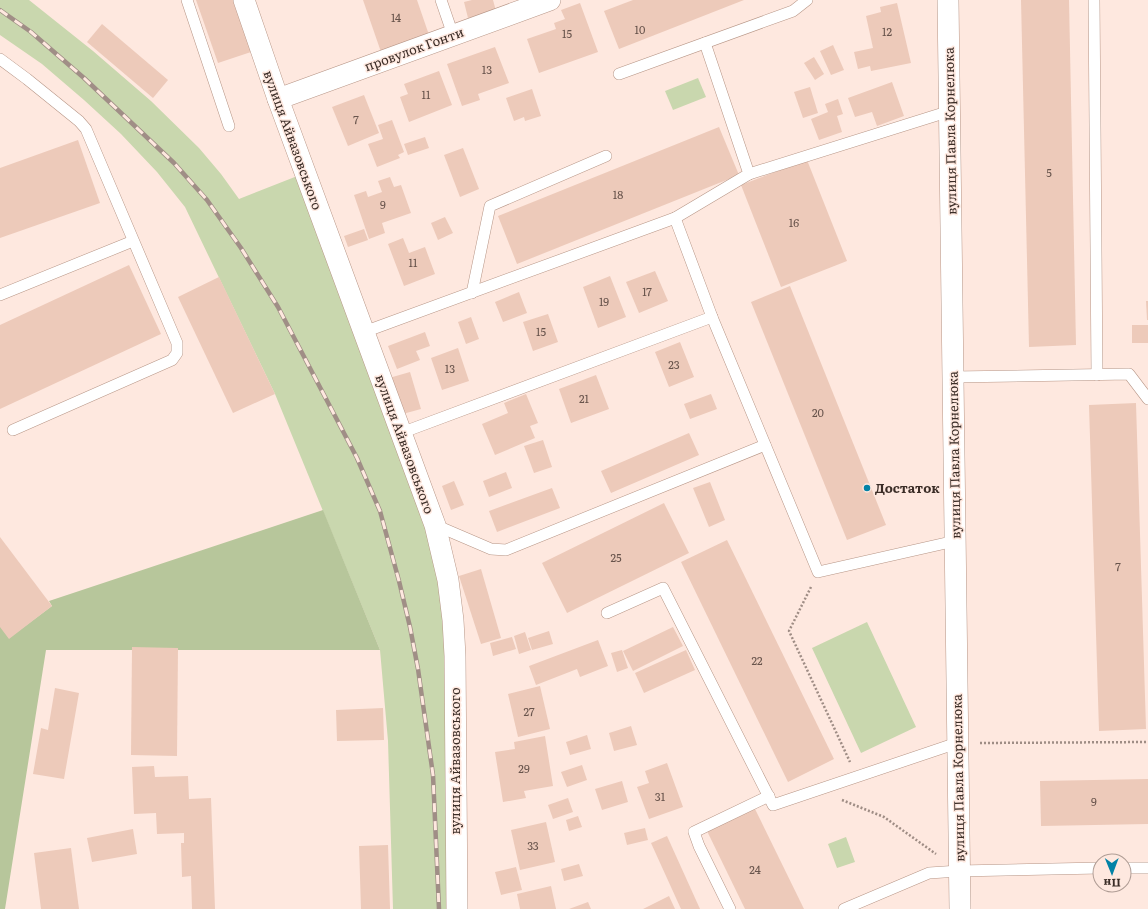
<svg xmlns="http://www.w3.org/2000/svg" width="1148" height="909" font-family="Literata,serif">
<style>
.green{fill:#c9d7ae}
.forest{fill:#b7c69b}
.building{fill:#edcaba}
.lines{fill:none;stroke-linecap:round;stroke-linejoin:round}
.service-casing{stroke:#b79687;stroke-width:12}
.minor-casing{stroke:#b79687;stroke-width:22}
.path{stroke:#9f8d85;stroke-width:2.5;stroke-dasharray:2 2;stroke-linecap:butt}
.service{stroke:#fff;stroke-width:11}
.minor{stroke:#fff;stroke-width:21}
.rail-casing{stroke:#a08e86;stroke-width:4.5}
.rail{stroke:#fee8df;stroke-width:3;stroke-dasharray:9;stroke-linecap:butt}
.poi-dot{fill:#0282a6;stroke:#fee8df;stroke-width:1.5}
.labels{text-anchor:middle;stroke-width:3;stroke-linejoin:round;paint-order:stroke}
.number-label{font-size:11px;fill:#68544c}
.street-label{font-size:13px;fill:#3b2d27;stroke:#fee8df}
.poi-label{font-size:13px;font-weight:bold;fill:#3b2d27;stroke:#fee8df;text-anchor:start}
</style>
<rect width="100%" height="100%" fill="#fee8df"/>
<g class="green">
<polygon points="0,0 29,0 93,51 151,101 199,148 221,174 239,199 305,173 448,580 457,909 393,909 388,741 380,650 275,394 185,207 157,172 121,134 84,100 42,64 0,35"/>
<polygon points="698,78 706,97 673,110 665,91"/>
<polygon points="867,622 916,727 861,753 812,648"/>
<polygon points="846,837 855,862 837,868 828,844"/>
</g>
<polygon class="forest" points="323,510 380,650 46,650 5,909 0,909 0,626 9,638 52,606 49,601"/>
<g class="building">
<polygon points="196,0 233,0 251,52 218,63"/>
<polygon points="363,0 417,0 429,35 381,52"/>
<polygon points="472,0 493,0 496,11 468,18 464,2"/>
<polygon points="633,0 744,0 619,49 604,11"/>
<polygon points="1021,0 1069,0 1076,345 1029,347"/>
<polygon points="580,3 598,52 539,73 527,39 556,29 554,23 565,19 561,10"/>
<polygon points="897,3 911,63 871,71 870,66 858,69 854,52 873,48 866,16 881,12 880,7"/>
<polygon points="102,24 168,80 153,98 87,42"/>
<polygon points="833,45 844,70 831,75 820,51"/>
<polygon points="495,47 509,83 478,94 480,100 462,106 447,64"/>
<polygon points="814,57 824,74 815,80 804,63"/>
<polygon points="439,71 452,105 409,122 400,97 408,94 404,84"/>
<polygon points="892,82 904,116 877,126 872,112 855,117 848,98"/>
<polygon points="810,87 818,113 803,118 794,92"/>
<polygon points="532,89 541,116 525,121 524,117 514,121 506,98"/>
<polygon points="364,95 379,133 348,146 332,107"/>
<polygon points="838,99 843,114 837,116 842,132 819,140 811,119 828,112 825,104"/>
<polygon points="392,120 404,152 398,155 400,158 377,167 368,144 383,139 378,125"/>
<polygon points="719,127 739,175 517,264 498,216"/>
<polygon points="425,137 429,148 408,155 404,144"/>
<polygon points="78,140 100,203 0,238 0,168"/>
<polygon points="463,148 479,189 460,197 444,155"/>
<polygon points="807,160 847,261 781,287 741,185"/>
<polygon points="390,177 394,187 401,185 411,213 382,223 385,233 369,239 354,195 366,191 368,197 382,192 378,181"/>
<polygon points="445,217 453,233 438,240 431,223"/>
<polygon points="364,229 368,240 348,247 344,236"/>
<polygon points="403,238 409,253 425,247 435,274 404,286 388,244"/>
<polygon points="129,265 161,334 0,409 0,325"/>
<polygon points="655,271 668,301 639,313 626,282"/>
<polygon points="610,276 626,317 598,328 583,287"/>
<polygon points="219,277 275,394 233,413 178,297"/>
<polygon points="790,286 886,525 847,540 751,302"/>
<polygon points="519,292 527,313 503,322 495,302"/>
<polygon points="1146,301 1148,301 1148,320 1147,320"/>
<polygon points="548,314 558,342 533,351 523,322"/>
<polygon points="471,317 479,339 466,344 458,322"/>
<rect x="1132" y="325" width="16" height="18"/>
<polygon points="425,332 430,346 416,351 420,360 397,369 388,346"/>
<polygon points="680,342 694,377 669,387 655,352"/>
<polygon points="458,348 469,381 442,390 431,358"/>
<polygon points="410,372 421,409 399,415 389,378"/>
<polygon points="596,375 609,409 571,423 559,389"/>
<polygon points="526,394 538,423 530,426 535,438 495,455 482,424 508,413 504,403"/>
<polygon points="711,394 717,409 690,419 684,404"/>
<polygon points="1136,403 1146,729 1099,731 1089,405"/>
<polygon points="689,433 699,455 611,493 601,471"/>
<polygon points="543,440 552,467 534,473 524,446"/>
<polygon points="506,472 512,488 489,497 483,481"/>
<polygon points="454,481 464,505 451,510 442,486"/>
<polygon points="710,482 725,520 709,527 693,488"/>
<polygon points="552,488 560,508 497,532 489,511"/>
<polygon points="664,503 689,553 567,613 542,563"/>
<polygon points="0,537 52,606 9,639 0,627"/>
<polygon points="727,540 834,759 788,782 681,562"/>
<polygon points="481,569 501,638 481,644 459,576"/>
<polygon points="673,627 683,646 633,671 623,651"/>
<polygon points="549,631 553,644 532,650 528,638"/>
<polygon points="525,632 531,650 519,654 514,636"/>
<polygon points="512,637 516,649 493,656 490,643"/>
<polygon points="598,640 608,666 580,677 577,669 536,685 529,666"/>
<polygon points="132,647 178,648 177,756 131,755"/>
<polygon points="622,650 628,668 617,672 611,653"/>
<polygon points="686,650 695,670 644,693 635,673"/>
<polygon points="540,686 550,729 518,737 508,694"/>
<polygon points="55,688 79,693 64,779 33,774 41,728 48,730"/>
<polygon points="383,708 384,740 337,741 336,710"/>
<polygon points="631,726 637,745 614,751 609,733"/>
<polygon points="587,735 591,749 570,755 566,742"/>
<polygon points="545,736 553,786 524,791 526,798 503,802 495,752 515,749 514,742"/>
<polygon points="667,763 683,807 649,819 637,787 649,783 645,771"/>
<polygon points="582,765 587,780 567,787 561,772"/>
<polygon points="154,766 155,777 188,776 189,799 211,798 215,909 192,909 191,876 182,877 181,843 184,843 184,833 157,834 156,813 134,814 132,767"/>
<polygon points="1148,779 1148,824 1041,826 1040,781"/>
<polygon points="622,781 628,802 602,810 595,789"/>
<polygon points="568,798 573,812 553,819 548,805"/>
<polygon points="755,809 804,909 745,909 707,831"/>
<polygon points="578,816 582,827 569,831 566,820"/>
<polygon points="546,822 555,862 520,870 511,830"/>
<polygon points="645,828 648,840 627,845 624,833"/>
<polygon points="133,829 137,854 92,862 87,838"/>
<polygon points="667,836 700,909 681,909 651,843"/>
<polygon points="388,845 390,909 361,909 359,846"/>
<polygon points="71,848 79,909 41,909 34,853"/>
<polygon points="579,864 583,876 564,881 561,869"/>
<polygon points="516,867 522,890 501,895 495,872"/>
<polygon points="551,886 556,909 520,909 517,894"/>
<polygon points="669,896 675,909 643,909"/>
<polygon points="588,902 591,909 569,909"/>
</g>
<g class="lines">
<g class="service-casing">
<g id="service">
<polyline points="187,0 229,126"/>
<polyline points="441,0 453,35"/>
<polyline points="1094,0 1097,375"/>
<polyline points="0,59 27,79 79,121 86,129 177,343 177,353 172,360 13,430"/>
<polyline points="619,74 793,11 807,0"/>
<polyline points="749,174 950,111"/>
<polyline points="675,218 749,174 705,43"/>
<polyline points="472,293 490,206 606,156"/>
<polyline points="0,295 133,241"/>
<polyline points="364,332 675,218 712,317 818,572 955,541"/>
<polyline points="953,377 1129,374 1148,399"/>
<polyline points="401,433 712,317"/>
<polyline points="435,525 491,549 506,550 765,445"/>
<polyline points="607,613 663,588 773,805 957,743"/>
<polyline points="1124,868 1148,868"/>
<polyline points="730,909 699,846 694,832 769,796"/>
<polyline points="844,909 929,873 959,871 1100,868"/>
</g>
</g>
<g class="minor-casing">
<g id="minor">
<polyline points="244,0 278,99 435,525 448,580 453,620 455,656 457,909"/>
<polyline points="948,0 960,909"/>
<polyline points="278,99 550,0"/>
</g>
</g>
<g class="path">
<polyline points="811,587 789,631 850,762"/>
<polyline points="980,743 1148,742"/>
<polyline points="842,800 884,817 936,854"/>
</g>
<use href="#service" class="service"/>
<use href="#minor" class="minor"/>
<g class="rail-casing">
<polyline id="rail" points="0,10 31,32 84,78 174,163 207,200 241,248 278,307 357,458 380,511 399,581 410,627 418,669 433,775 439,909"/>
</g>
<use href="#rail" class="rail"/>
</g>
<circle class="poi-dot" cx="867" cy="488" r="4"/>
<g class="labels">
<g class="number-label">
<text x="396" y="22">14</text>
<text x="640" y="34">10</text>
<text x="887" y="36">12</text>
<text x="567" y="38">15</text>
<text x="487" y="74">13</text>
<text x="426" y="99">11</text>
<text x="356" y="124">7</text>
<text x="1049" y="177">5</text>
<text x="618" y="199">18</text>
<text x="383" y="209">9</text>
<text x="794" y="227">16</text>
<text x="413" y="267">11</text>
<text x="647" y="296">17</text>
<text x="604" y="306">19</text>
<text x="541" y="336">15</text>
<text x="674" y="369">23</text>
<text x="450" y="373">13</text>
<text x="584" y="403">21</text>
<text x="818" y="417">20</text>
<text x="616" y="562">25</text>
<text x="1118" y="571">7</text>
<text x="757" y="665">22</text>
<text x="529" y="716">27</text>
<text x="524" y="773">29</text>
<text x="660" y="801">31</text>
<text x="1094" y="806">9</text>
<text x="533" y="850">33</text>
<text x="755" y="874">24</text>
</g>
<g class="street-label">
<text transform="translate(414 49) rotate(-20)" y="5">провулок Гонти</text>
<text transform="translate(950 131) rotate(-91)" y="5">вулиця Павла Корнелюка</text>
<text transform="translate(293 140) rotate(70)" y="5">вулиця Айвазовського</text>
<text transform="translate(405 444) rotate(70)" y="5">вулиця Айвазовського</text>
<text transform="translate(954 455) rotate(-91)" y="5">вулиця Павла Корнелюка</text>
<text transform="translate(455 761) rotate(-90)" y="5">вулиця Айвазовського</text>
<text transform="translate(958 778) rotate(-91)" y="5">вулиця Павла Корнелюка</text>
</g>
<g class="poi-label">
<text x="875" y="493">Достаток</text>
</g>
</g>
<g transform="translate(1112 873) rotate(179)"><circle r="19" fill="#fee8df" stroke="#b09d95"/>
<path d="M0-3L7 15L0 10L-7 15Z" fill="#0282a6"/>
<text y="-6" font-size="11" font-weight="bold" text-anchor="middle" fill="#3b2d27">Пн</text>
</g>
</svg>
